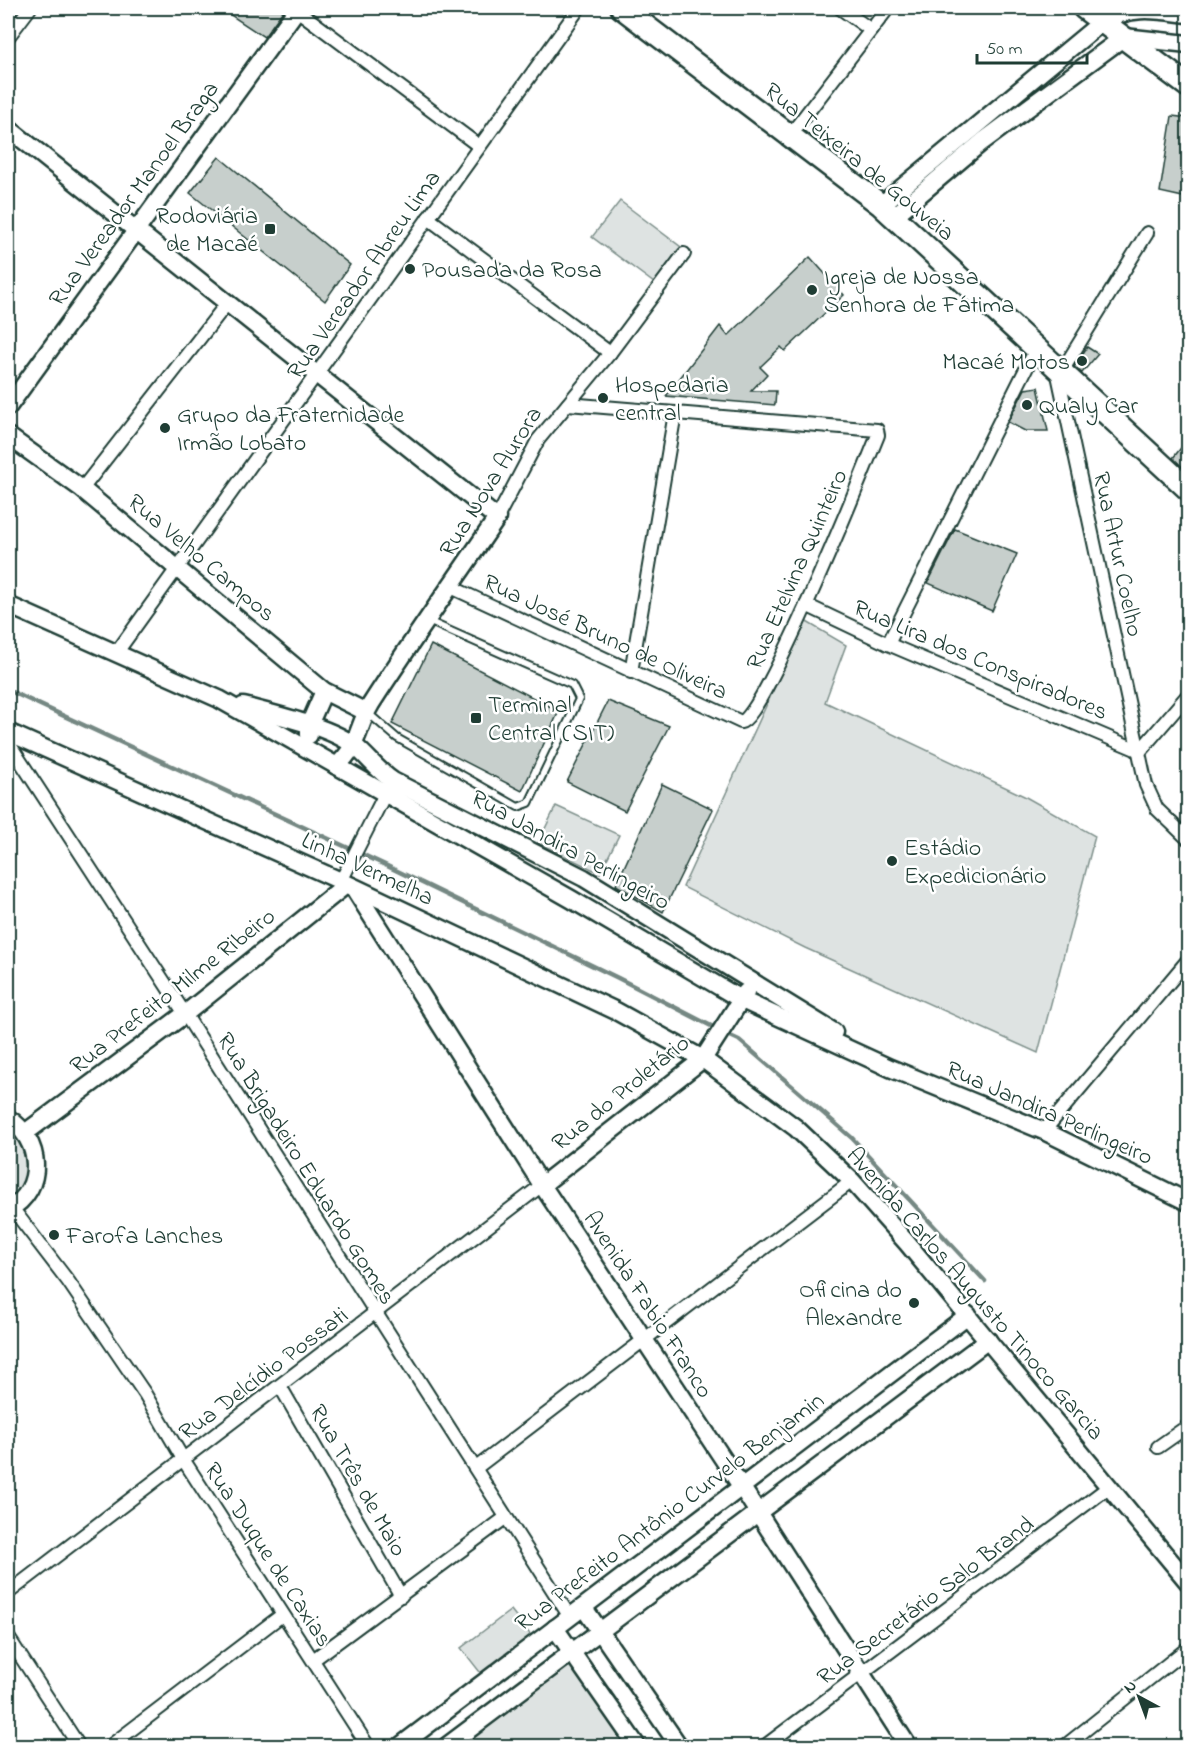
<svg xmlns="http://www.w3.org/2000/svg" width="1196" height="1754" font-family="'Indie Flower',sans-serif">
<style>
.green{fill:#dee3e2;stroke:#7e908b;stroke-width:1.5}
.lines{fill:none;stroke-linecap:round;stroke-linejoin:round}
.stream{stroke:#758883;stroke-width:4.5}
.building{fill:#c7cfcc;stroke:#1f3d34;stroke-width:1.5}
.lane-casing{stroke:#1f3d34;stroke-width:10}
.street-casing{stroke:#1f3d34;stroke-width:16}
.secondary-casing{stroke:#1f3d34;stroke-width:21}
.highway-casing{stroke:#1f3d34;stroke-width:26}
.lane{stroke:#fff;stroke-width:6}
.street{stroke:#fff;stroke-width:12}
.secondary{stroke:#fff;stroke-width:16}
.highway{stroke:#fff;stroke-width:21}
.poi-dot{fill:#1f3d34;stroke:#fff;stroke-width:2}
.labels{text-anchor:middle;stroke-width:5;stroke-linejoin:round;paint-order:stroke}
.street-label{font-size:24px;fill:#1f3d34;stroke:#fff}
.poi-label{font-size:24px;fill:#1f3d34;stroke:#fff;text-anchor:start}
</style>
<rect width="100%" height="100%" fill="#fff"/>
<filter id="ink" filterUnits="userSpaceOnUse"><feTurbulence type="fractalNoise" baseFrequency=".0167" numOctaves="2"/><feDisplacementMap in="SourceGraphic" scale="12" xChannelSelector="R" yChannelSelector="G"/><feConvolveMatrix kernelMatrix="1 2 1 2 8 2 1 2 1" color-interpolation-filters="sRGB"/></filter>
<g filter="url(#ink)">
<g class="green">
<polygon points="620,201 681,247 654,283 592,237"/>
<polygon points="805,621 846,645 825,702 1024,796 1095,836 1038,1053 805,948 683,887"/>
<polygon points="556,806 619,835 600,873 538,843"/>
<polygon points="8,1123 21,1134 29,1173 17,1195 8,1201"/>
<polygon points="511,1610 533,1638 483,1676 461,1648"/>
<polygon points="572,1666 623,1740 620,1746 455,1746 563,1668"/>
</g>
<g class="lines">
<g class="stream">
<polyline points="8,690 383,864 618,978 717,1029"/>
<polyline points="724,1033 739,1040 852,1138 985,1281"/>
</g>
</g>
<g class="building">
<polygon points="220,8 285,8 264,37"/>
<polygon points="1172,116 1188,118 1188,169 1183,197 1160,192"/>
<polygon points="219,157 350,265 325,301 190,193"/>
<polygon points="810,257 844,295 785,351 781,347 760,367 767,374 751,391 776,391 775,405 666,396 720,326 728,336"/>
<polygon points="1087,347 1098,354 1082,373 1074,367"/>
<polygon points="1038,387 1048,431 1025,431 1008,422 1025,389"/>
<polygon points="1188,439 1188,472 1173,458"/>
<polygon points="955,529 1017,554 992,611 928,583"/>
<polygon points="431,645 559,711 522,791 392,724"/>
<polygon points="608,701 669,726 625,811 567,782"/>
<polygon points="662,784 713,809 663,912 616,885"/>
</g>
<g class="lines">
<g class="lane-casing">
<polyline id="lane" points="368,713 397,738 518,807 529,803 579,699 572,685 428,621"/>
</g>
<g class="street-casing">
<g id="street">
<polyline points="840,8 871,30"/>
<polyline points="297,10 479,146"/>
<polyline points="8,37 30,8"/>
<polyline points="791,134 888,8"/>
<polyline points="428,218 610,353"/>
<polyline points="1057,370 1146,785 1157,809 1188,839"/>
<polyline points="1062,371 1147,233"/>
<polyline points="82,489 228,302"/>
<polyline points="497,518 538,440 610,353 684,254"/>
<path d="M451,587L741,722C763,720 864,470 878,435L877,430L568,404"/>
<polyline points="806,605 888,644 1140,751"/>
<polyline points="888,644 1037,347"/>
<polyline points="117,652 579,8"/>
<polyline points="631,672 675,413"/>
<polyline points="8,742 185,1014 570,1617"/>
<polyline points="1140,751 1188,695"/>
<polyline points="341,881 385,794"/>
<polyline points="1044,1131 1188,960"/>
<polyline points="12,1208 68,1281 145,1394 183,1459 368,1746"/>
<polyline points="280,1386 401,1596"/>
<polyline points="1158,1447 1188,1426"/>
<polyline points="476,1468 852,1181"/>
<polyline points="8,1593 542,1185"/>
<polyline points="8,1637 79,1746"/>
<polyline points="313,1660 505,1518"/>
<polyline points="110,1746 282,1615"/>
<polyline points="765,1746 1110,1486"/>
<polyline points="1065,1746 1188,1648"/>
</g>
</g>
<g class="secondary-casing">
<g id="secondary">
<path d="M8,128L497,518C455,580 412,640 371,704C357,727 359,747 336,766"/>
<path d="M881,205L1103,21C1134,5 1155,10 1188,14"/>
<polyline points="893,217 982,142 1124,37 1188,44"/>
<polyline points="8,407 298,8"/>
<polyline points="8,436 82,489 324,691 366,712"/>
<polyline points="8,605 219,699 571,899 742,1000 890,1068 1044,1131 1188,1202"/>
<path d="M243,706C273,714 332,727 356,747C369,758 378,771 393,781L584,878L834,1032"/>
<polyline points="8,732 352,886 616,1011 703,1059 796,1128 852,1181 907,1243 1188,1582"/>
<polyline points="309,735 309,725 324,691"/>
<polyline points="353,887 542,1185 741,1486 908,1746"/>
<path d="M8,1118C41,1139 47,1189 8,1210"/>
<polyline points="25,1133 185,1014 347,884"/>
<polyline points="542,1185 703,1059 746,992"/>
<polyline points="584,1608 679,1746"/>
<polyline points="555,1628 637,1746"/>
<polyline points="400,1746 968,1315"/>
<polyline points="447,1746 988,1340"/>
</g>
</g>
<g class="highway-casing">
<g id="highway">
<polyline points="622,8 881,205 1188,489"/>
<polyline points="1084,8 1188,86"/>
</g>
</g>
<use href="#lane" class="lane"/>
<use href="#street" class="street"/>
<use href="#secondary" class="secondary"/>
<use href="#highway" class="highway"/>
</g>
</g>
<g class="poi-dot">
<rect x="264" y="223" width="12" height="12" rx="3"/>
<circle cx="410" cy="269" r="6"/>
<circle cx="812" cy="290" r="6"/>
<circle cx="1082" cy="361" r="6"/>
<circle cx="603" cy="398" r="6"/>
<circle cx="1027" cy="405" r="6"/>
<circle cx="165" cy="428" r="6"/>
<rect x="470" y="712" width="12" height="12" rx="3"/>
<circle cx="892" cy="861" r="6"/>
<circle cx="54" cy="1235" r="6"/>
<circle cx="914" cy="1303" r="6"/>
</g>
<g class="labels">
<g class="street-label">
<text transform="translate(860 161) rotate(39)" y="8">Rua Teixeira de Gouveia</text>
<text transform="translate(133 193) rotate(-54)" y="8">Rua Vereador Manoel Braga</text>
<text transform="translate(363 274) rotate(-55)" y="8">Rua Vereador Abreu Lima</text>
<text transform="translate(490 481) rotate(-58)" y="8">Rua Nova Aurora</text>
<text transform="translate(1119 554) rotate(78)" y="8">Rua Artur Coelho</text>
<text transform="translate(202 557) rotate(40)" y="8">Rua Velho Campos</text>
<text transform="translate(796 569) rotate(-66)" y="8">Rua Etelvina Quinteiro</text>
<text transform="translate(606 636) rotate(25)" y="8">Rua José Bruno de Oliveira</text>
<text transform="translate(981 659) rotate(23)" y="8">Rua Lira dos Conspiradores</text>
<text transform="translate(571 849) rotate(29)" y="8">Rua Jandira Perlingeiro</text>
<text transform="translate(368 868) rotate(25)" y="8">Linha Vermelha</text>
<text transform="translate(172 990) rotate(-38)" y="8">Rua Prefeito Milme Ribeiro</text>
<text transform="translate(620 1092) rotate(-39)" y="8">Rua do Proletário</text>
<text transform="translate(1050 1112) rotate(24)" y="8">Rua Jandira Perlingeiro</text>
<text transform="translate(307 1168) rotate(58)" y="8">Rua Brigadeiro Eduardo Gomes</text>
<text transform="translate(976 1293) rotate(49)" y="8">Avenida Carlos Augusto Tinoco Garcia</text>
<text transform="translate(649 1304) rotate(57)" y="8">Avenida Fabio Franco</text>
<text transform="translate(263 1373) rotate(-37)" y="8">Rua Delcídio Possati</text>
<text transform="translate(359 1480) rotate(60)" y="8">Rua Três de Maio</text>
<text transform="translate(669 1511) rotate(-37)" y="8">Rua Prefeito Antônio Curvelo Benjamin</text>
<text transform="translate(269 1554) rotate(57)" y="8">Rua Duque de Caxias</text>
<text transform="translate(925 1600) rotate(-37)" y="8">Rua Secretário Salo Brand</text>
</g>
<g class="poi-label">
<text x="258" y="223" text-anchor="end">Rodoviária<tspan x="258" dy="28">de Macaé</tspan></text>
<text x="422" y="277">Pousada da Rosa</text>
<text x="824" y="284">Igreja de Nossa<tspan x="824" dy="28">Senhora de Fátima</tspan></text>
<text x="1070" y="369" text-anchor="end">Macaé Motos</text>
<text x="615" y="392">Hospedaria<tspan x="615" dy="28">central</tspan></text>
<text x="1039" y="413">Qualy Car</text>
<text x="177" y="422">Grupo da Fraternidade<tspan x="177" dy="28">Irmão Lobato</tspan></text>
<text x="488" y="712">Terminal<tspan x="488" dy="28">Central (SIT)</tspan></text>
<text x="904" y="855">Estádio<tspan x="904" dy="28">Expedicionário</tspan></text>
<text x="66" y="1243">Farofa Lanches</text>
<text x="902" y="1297" text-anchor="end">Oficina do<tspan x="902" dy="28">Alexandre</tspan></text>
</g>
</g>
<rect width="1196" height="1754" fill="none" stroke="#fff" stroke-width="30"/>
<rect x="15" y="15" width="1166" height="1724" fill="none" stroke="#1f3d34" stroke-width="2" filter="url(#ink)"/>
<g transform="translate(1139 1697) rotate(319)" stroke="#ffffff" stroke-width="4.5" paint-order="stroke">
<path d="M0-4.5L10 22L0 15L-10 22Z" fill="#1f3d34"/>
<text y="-9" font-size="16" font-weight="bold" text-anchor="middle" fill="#1f3d34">N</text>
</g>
<path d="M977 54v9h110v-9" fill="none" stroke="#1f3d34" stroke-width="3"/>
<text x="986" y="54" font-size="18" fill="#1f3d34" stroke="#ffffff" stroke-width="4.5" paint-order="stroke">50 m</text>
</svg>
